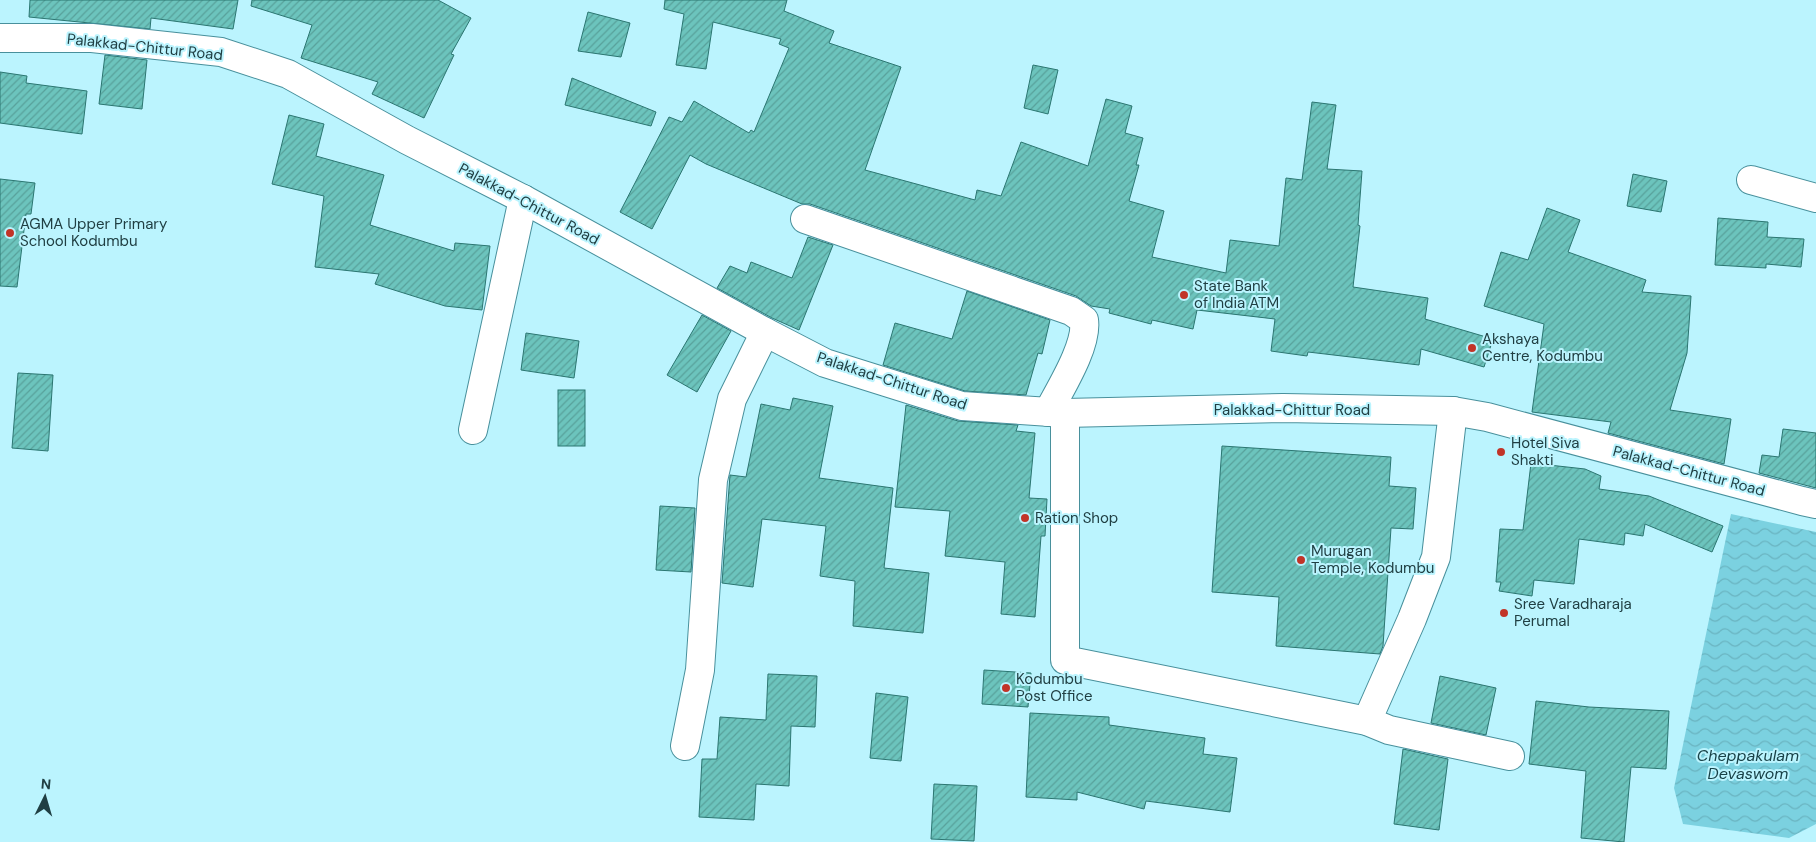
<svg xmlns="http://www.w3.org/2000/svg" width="1816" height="842" font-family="'DM Sans',sans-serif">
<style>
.water{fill:url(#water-waves)}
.building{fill:url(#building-hatch);stroke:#2b7671}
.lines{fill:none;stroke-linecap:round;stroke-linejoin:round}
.minor-casing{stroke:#48909c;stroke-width:30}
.secondary-casing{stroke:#48909c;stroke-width:30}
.minor{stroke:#fff;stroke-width:28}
.secondary{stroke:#fff;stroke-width:28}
.poi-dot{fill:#c13428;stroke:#bbf4fe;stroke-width:2}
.labels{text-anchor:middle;stroke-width:4;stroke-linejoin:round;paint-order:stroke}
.street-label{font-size:15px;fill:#203f43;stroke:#bbf4fe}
.poi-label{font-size:15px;fill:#203f43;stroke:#bbf4fe;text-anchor:start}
.water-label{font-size:16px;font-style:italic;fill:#194248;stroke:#bbf4fe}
</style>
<defs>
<pattern id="water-waves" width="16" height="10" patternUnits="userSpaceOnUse" patternTransform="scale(1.25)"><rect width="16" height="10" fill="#7bd1e0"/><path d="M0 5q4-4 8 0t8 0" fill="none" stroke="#6ab4c1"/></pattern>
<pattern id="building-hatch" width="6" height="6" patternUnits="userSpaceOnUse" patternTransform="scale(1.25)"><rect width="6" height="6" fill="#6cc4bd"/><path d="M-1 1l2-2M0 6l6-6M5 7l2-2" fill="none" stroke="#58a19b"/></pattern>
</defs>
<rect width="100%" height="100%" fill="#bbf4fe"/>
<polygon class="water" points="1731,514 1816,532 1816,824 1789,838 1683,824 1674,788"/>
<g class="building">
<polygon points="30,0 238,0 233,29 151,18 150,29 29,17"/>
<polygon points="252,0 438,0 471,18 451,54 454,55 424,118 372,94 378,82 301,58 312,25 251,6"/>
<polygon points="665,0 787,0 784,11 834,31 829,43 901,67 865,170 975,200 977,190 1001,196 1021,142 1088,166 1106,99 1132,106 1125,133 1143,138 1136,165 1139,165 1129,201 1164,211 1152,257 1226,273 1230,240 1279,246 1286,178 1302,180 1312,102 1336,105 1327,169 1362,171 1358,225 1360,226 1353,287 1428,298 1425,319 1493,339 1484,367 1421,349 1419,365 1308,352 1307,356 1271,351 1275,319 1197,310 1193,329 1152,320 1151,324 1109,313 1110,309 1091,306 1076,296 810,204 802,204 706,164 690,155 652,229 620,212 669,117 682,122 694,101 749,133 751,130 754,132 789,48 779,44 781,39 713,22 706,69 676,65 684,14 664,9"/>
<polygon points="588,12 630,23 621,57 578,51"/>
<polygon points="105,55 147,60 142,109 99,104"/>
<polygon points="1033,65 1058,70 1048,114 1024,108"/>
<polygon points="0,72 27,76 26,83 87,91 82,134 0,123"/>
<polygon points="572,78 656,112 651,126 565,105"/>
<polygon points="289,115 324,124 316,156 384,175 370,225 454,251 455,243 490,246 482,310 445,306 375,284 379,274 315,267 324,196 272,184"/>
<polygon points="1633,174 1667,181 1661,212 1627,206"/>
<polygon points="0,179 35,183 31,214 26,214 17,287 0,286"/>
<polygon points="1547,208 1580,220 1568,252 1646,280 1642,292 1691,296 1687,353 1670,410 1731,419 1724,464 1608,433 1611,422 1532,412 1544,324 1484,306 1501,252 1528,260"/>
<polygon points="1718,218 1768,222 1767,237 1804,239 1801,267 1766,264 1766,268 1715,265"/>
<polygon points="808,237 833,245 799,330 772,318 717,288 730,266 747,273 751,262 792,278"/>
<polygon points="967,291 1050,320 1042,354 1038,353 1026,395 965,391 883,365 895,323 952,339"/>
<polygon points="702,315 731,331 697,392 667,375"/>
<polygon points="526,333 579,341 574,378 521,370"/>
<polygon points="18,373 53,375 48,451 12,448"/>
<rect x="558" y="390" width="27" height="56"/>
<polygon points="793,398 833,406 819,478 893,488 884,568 929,573 923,633 853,626 855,581 820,576 826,526 762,519 753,587 722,583 730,475 746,477 761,404 790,410"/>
<polygon points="906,405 958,421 1018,425 1016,431 1035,433 1029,498 1047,499 1045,536 1041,536 1035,617 1001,614 1005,562 945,556 950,511 895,507"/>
<polygon points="1783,429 1816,433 1816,488 1759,473 1762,455 1779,457"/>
<polygon points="1222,446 1391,457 1389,486 1416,488 1413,529 1391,528 1383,646 1380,654 1276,646 1279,597 1212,592"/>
<polygon points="1531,463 1585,469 1601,476 1599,489 1649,496 1723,526 1712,552 1645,524 1643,536 1625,533 1624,545 1579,539 1574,584 1534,580 1532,596 1499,591 1501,582 1496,582 1500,529 1523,530"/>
<polygon points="660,506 695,508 691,572 656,570"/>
<polygon points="984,670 1031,673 1028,707 982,704"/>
<polygon points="768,674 817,676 815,727 791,726 789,786 756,784 754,820 699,817 702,759 717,759 720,717 766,720"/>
<polygon points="1440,676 1496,688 1486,735 1431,723"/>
<polygon points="876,693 908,697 901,761 870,758"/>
<polygon points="1536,701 1589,707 1669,711 1666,769 1631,767 1624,842 1581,838 1586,771 1529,764"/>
<polygon points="1030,713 1109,717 1109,725 1205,738 1203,754 1237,758 1230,812 1146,801 1144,809 1077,792 1077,800 1026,797"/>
<polygon points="1403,749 1448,759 1439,830 1394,824"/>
<polygon points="934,784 977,786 974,841 931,839"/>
</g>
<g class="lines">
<g class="minor-casing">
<g id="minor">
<polyline points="1751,180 1816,198"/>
<path d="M805,219L1071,311L1084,320C1088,345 1060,389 1048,412"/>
<polyline points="1065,413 1065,660 1367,721 1389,730 1510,756"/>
<polyline points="473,430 523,199"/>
<polyline points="1367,721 1412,619 1436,557 1453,411"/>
<polyline points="685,746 700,670 713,480 732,399 765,332"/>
</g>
</g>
<g class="secondary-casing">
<polyline id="secondary" points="0,38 92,38 221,52 288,74 407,140 523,199 765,332 825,363 962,406 1065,413 1283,408 1453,411 1487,417 1802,501 1816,504"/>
</g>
<use href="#minor" class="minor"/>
<use href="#secondary" class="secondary"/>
</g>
<g class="poi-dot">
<circle cx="10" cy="233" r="5"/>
<circle cx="1184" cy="295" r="5"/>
<circle cx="1472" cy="348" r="5"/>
<circle cx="1501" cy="452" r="5"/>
<circle cx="1025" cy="518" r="5"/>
<circle cx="1301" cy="560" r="5"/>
<circle cx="1504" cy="613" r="5"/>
<circle cx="1006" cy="688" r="5"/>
</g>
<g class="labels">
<g class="street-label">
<text transform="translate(145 47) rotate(6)" y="5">Palakkad-Chittur Road</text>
<text transform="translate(529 204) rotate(28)" y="5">Palakkad-Chittur Road</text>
<text transform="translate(892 381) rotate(18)" y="5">Palakkad-Chittur Road</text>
<text x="1292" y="415">Palakkad-Chittur Road</text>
<text transform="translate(1689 471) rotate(15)" y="5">Palakkad-Chittur Road</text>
</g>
<g class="poi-label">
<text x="20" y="229">AGMA Upper Primary<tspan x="20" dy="17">School Kodumbu</tspan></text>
<text x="1194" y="291">State Bank<tspan x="1194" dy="17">of India ATM</tspan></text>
<text x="1482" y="344">Akshaya<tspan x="1482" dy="17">Centre, Kodumbu</tspan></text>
<text x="1511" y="448">Hotel Siva<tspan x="1511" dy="17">Shakti</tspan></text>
<text x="1035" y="523">Ration Shop</text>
<text x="1311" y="556">Murugan<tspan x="1311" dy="17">Temple, Kodumbu</tspan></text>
<text x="1514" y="609">Sree Varadharaja<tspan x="1514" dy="17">Perumal</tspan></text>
<text x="1016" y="684">Kodumbu<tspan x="1016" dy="17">Post Office</tspan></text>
</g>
<g class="water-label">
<text x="1748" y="761">Cheppakulam<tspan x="1748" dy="18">Devaswom</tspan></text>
</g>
</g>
<g transform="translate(45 797) rotate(5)" stroke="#bbf4fe" stroke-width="4" paint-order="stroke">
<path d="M0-4L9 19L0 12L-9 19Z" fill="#203f43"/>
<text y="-8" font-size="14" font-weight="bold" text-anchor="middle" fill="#203f43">N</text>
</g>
</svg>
